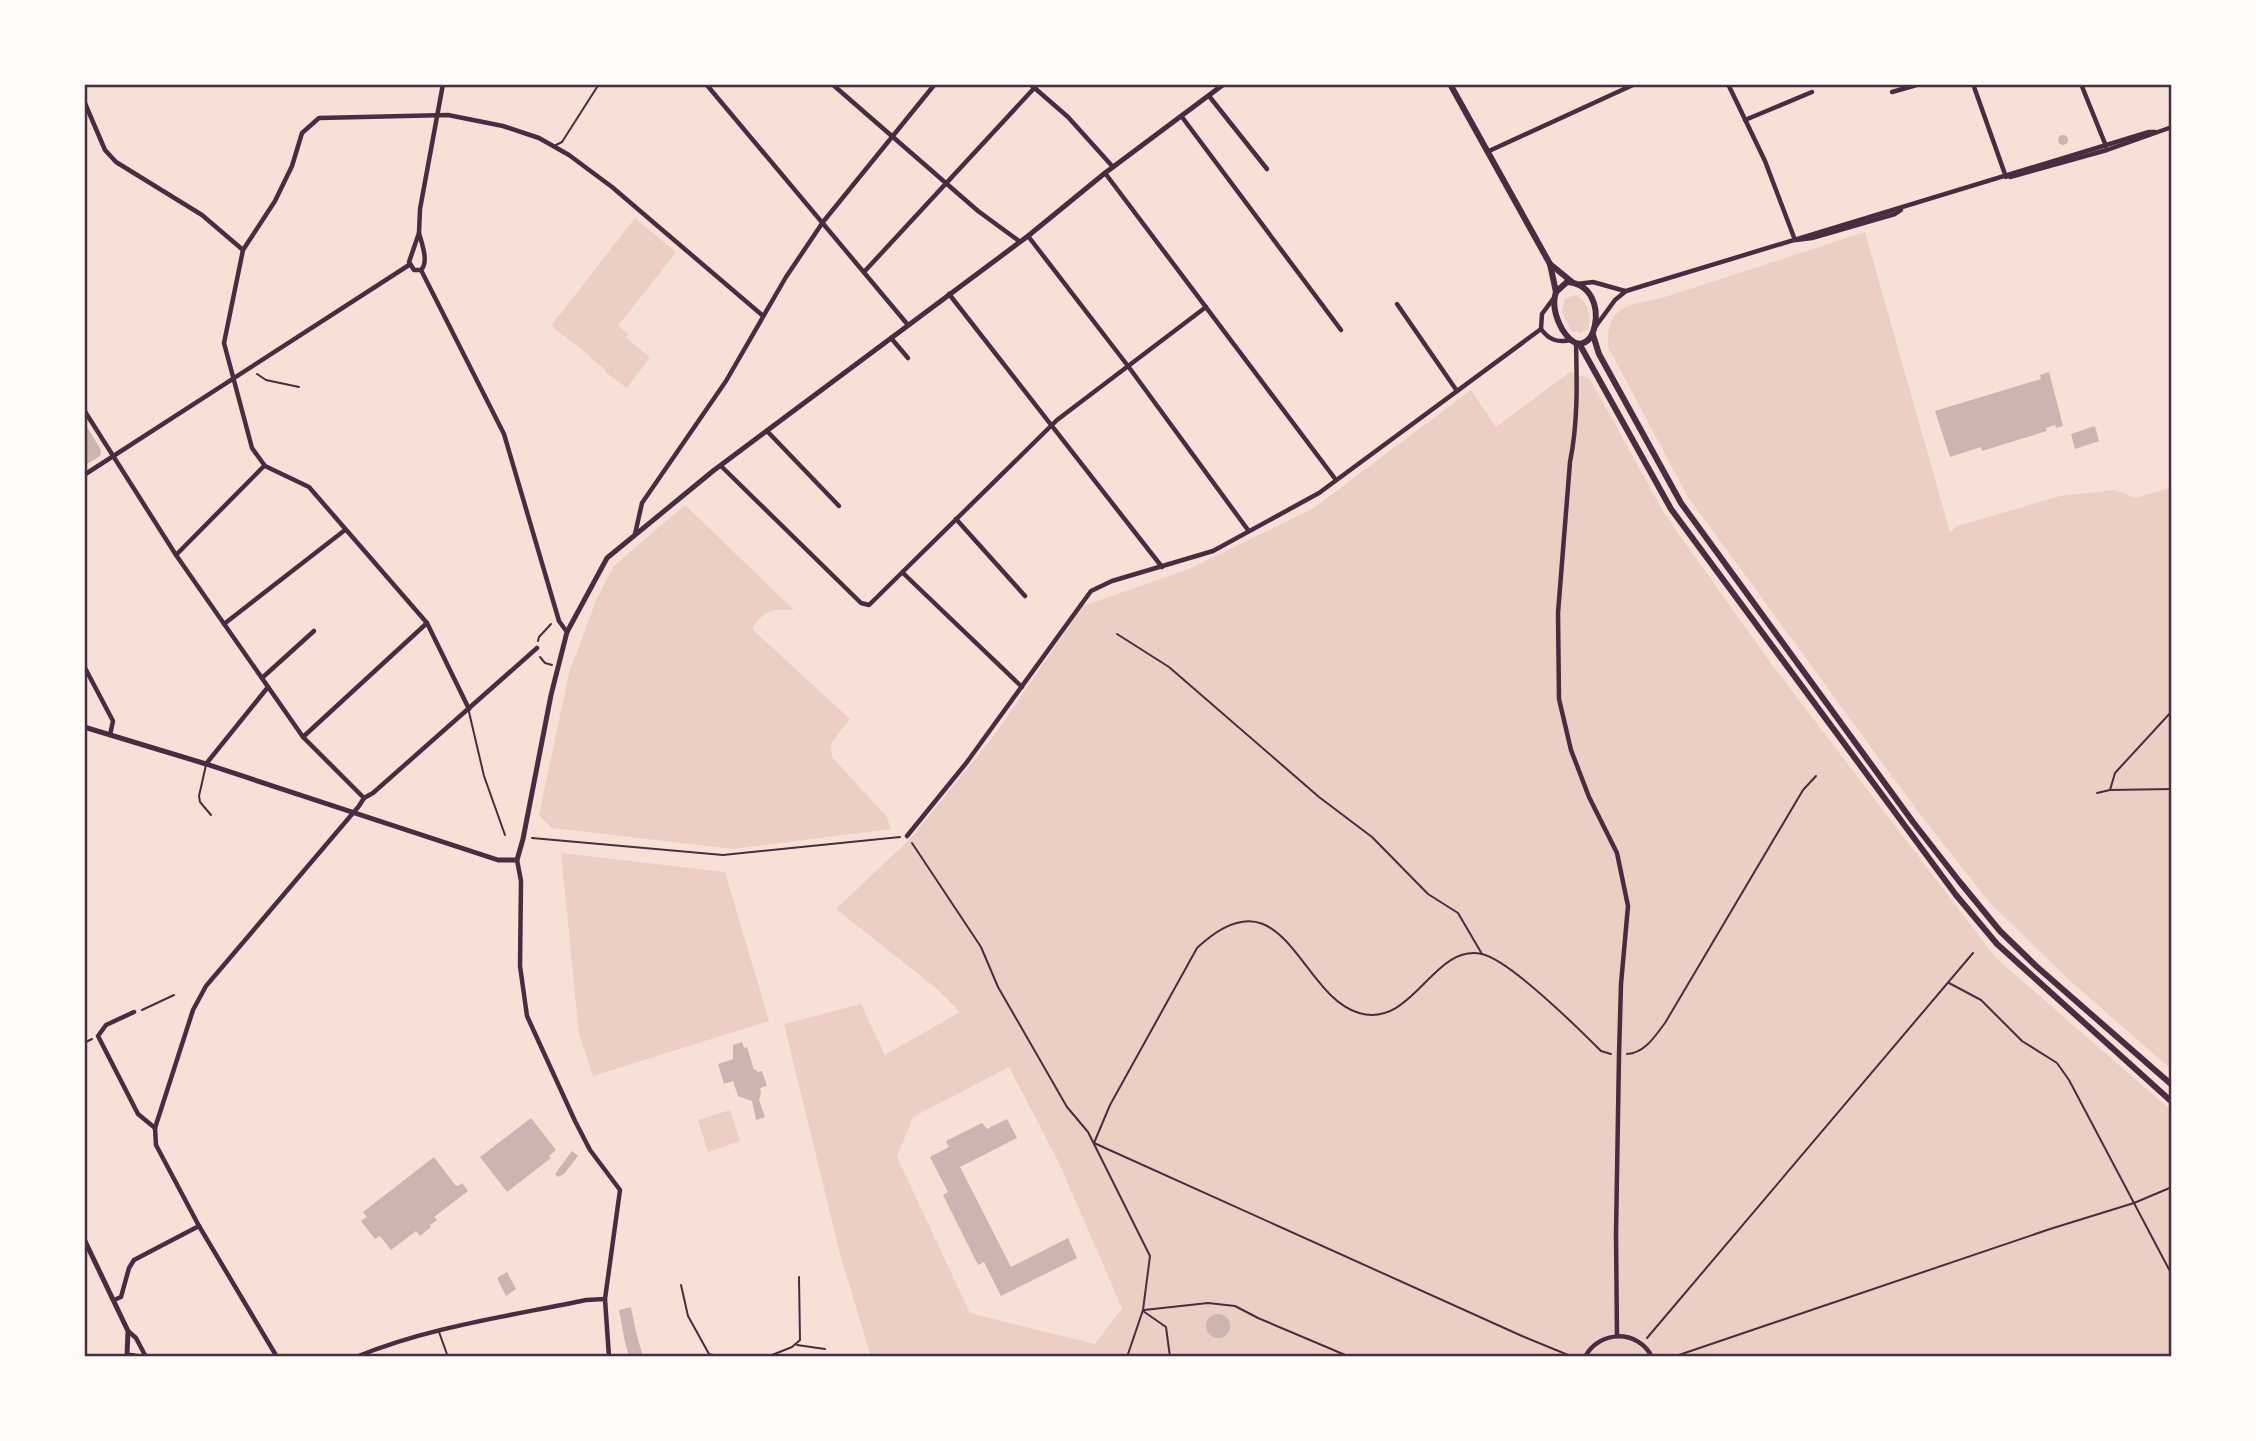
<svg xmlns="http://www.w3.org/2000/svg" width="2256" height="1441" font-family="Lato,sans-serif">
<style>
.green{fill:#ebcfc5;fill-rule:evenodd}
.building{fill:#ccb4b1}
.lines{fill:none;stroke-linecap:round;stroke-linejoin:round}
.path{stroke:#4a2c40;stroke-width:2}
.service{stroke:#4a2c40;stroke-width:2}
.minor{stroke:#4a2c40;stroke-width:4.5}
.tertiary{stroke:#4a2c40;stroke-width:5}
.primary{stroke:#4a2c40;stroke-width:6}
.neatline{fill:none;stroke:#4a2c40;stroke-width:2.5}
</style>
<rect width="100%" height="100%" fill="#f7e1d7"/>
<g class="green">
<polygon points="635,218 676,252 618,326 628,334 626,338 650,357 627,388 605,372 605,369 590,358 590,356 551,326"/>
<path d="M1865,232L1950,532L1957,526L2060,496L2115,490L2136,498L2172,487V1070L2067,978L1989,902L1919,813L1688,497L1608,347C1606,306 1627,305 1662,298Z"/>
<path d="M1575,295C1588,301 1592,316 1588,329L1581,333L1571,331L1562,312L1565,299Z"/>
<path d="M1570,372L1590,379L1664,513L1773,666L1996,958L2172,1111V1357H871L840,1254L784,1024L861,1004L885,1055L960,1012L937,989L836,909L911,838L996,733L1083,606L1189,569L1314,508L1471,390L1496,427ZM1009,1067L1059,1163L1122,1308L1095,1344L970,1313L897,1157L913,1117Z"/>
<path d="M685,505L794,610C771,609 765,609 752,629L850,719L831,743L832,757L887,817L891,829L733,849L552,828L539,815L569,673L597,598L614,566Z"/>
<polygon points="561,853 725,872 769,1021 593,1076 579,1035"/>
<polygon points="730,1110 740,1141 708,1152 698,1120"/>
</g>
<g class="building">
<circle cx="2063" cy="140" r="5"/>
<polygon points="2049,372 2063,426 2056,428 2055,425 2046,428 2047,431 1982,451 1981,447 1950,457 1935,411 2041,379 2040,375"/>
<polygon points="84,422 101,450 100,456 84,466"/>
<polygon points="2095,426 2099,441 2075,449 2071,434"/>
<polygon points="742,1042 744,1048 747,1047 754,1070 756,1069 757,1072 762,1071 767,1086 760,1088 761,1093 759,1100 765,1117 756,1120 752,1101 738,1096 733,1081 724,1084 718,1064 733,1059 733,1045"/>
<polygon points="531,1118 556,1150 549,1156 551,1158 507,1192 480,1157"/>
<polygon points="1007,1119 1017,1138 960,1167 1011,1267 1068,1238 1077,1258 1001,1296 984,1262 978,1265 943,1195 948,1192 930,1157 949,1147 946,1141 982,1123 987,1129"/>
<polygon points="572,1151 578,1156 564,1174 558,1177 555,1174"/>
<polygon points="434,1157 455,1185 458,1186 462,1183 468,1191 434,1217 437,1220 430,1225 431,1227 420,1236 416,1231 391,1250 380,1236 375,1239 361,1221 367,1217 363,1212"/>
<polygon points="507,1272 516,1289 506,1296 497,1278"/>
<polygon points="631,1307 636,1332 643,1357 629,1357 625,1342 619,1310"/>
<circle cx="1218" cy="1326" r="12"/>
</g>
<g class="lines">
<g class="path">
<polyline points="257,374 266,380 299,387"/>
<polyline points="1117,634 1169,667 1319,797 1372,837 1428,894 1458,913 1482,954"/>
<polyline points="538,641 539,637 551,624"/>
<polyline points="540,657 545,663 552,665"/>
<polyline points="2110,790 2115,773 2172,711"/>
<polyline points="2097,793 2110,790 2172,789"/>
<polyline points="532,838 723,855 900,837"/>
<polyline points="912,843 981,947 998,987 1067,1107 1088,1132 1150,1256 1143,1310 1127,1357"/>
<polyline points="1949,983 1981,1000 2022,1041 2057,1063 2069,1080 2172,1275"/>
<polyline points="142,1010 174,995"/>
<polyline points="84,1043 92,1039"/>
<path d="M1627,1054C1645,1053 1655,1036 1665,1023L1803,790L1816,776"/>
<polyline points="1144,1310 1208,1303 1235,1306 1258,1318 1350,1357"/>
<polyline points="1143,1311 1166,1327 1170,1357"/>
<polyline points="1647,1338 1973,953"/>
<path d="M1573,1357L1522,1336L1094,1143L1110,1105L1197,948C1284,866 1299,996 1359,1013C1413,1029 1433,943 1482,954C1511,961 1578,1028 1601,1051L1611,1054"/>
<polyline points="1673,1357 2050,1229 2134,1203 2172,1187"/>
</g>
<g class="service">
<polyline points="556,145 562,142 599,84"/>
<polyline points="469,712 484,776 505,835"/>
<polyline points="206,765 199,796 200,802 211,815"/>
<polyline points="681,1285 688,1316 709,1354 722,1357"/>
<polyline points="439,1332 448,1357"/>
<polyline points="797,1345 825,1349"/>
<polyline points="767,1357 792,1347 800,1340 799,1277"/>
</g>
<g class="minor">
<polyline points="706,84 908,325"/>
<polyline points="832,84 978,211 1019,241"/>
<polyline points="1030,84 1068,117 1113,167"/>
<polyline points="1728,84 1765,161 1795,240"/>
<polyline points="1973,84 2006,177"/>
<polyline points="2081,84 2106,146"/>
<polyline points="1892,92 1920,84"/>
<polyline points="1209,96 1267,169"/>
<polyline points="84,101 105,150 116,162 202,215 243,250 224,343 252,448 265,466 309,487 427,623 469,709"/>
<polyline points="1182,117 1341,330"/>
<polyline points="1745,120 1812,92"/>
<polyline points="1489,151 1635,84"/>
<polyline points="1105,173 1336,480"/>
<polyline points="2010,177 2107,150 2172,127"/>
<path d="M419,233C422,244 429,262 421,270"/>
<polyline points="1028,236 1128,366 1248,530"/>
<polyline points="1796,240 1812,238 1895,214 1901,210"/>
<polyline points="243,250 275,201 292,166 302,133 319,118 448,115 503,126 539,138 569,155 612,187 762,315"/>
<polyline points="421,270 504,434 559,621 567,632"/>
<polyline points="421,270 414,270 409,262 419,233 420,209 443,84"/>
<polyline points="864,272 1038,84"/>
<polyline points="1577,284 1593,282 1625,291"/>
<polyline points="949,294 1162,567"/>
<path d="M1553,299L1542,314L1541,329C1549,340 1558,343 1571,340"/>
<polyline points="1397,304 1457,391"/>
<polyline points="1596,326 1615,300 1626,291 2149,132 2156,132"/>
<polyline points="891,338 908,358"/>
<path d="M1576,344C1577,383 1578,423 1570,462L1558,613L1559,699L1571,750L1589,797L1617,853L1628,906L1621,984L1619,1055L1616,1234L1617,1336"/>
<polyline points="84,410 176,555 303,737 364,798"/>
<polyline points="767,431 839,506"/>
<polyline points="721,466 861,603 869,605 1057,420 1206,307"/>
<polyline points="84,475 409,265"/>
<polyline points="956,519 1025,596"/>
<polyline points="635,534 642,503 726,381 786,277 823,222 935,84"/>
<polyline points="176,555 264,466"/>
<polyline points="903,573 1022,687"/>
<polyline points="224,624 345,530"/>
<polyline points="84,666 113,721 110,735"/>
<polyline points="262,678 314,631"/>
<polyline points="303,737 427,623"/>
<polyline points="206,764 268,687"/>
<polyline points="907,836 967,762 1091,591 1112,581 1213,551 1319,493 1541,329"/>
<polyline points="517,860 521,881 520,966 527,1016 575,1121 590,1150 620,1190 605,1299 609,1357"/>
<polyline points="134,1012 106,1025 98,1036 138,1114 155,1128"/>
<polyline points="114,1300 121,1297 129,1268 134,1260 199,1226"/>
<polyline points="128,1331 136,1338 146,1357"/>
<polyline points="127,1356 131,1355 142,1357"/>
<polyline points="277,1357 199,1226 156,1145 155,1128 193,1010 206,986 359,806 364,798 373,793 537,648"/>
<path d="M356,1357C428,1327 510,1316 586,1300L605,1299"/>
<path d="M1585,1357C1599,1330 1638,1329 1652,1357"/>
</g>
<g class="tertiary">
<polyline points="84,727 206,764 498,860 517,860 523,839 551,695 567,632 607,558 713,471 1028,236 1105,173 1224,84"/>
<polyline points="84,1239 128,1331 127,1355"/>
</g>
<g class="primary">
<polyline points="1450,84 1550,264 1556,292"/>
<polyline points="1550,264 1572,282"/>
<path d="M1567,282C1617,285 1593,379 1562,329C1556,318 1552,304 1556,292Z"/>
<polyline points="1593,335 1599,354 1681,503 1913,822 1959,881 2000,931 2036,966 2172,1085"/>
<polyline points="1580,345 1671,509 1956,895 1997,944 2172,1102"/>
</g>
</g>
<rect width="2256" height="1441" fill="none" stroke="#fffaf5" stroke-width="172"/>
<rect x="86" y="86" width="2084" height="1269" class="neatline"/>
</svg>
